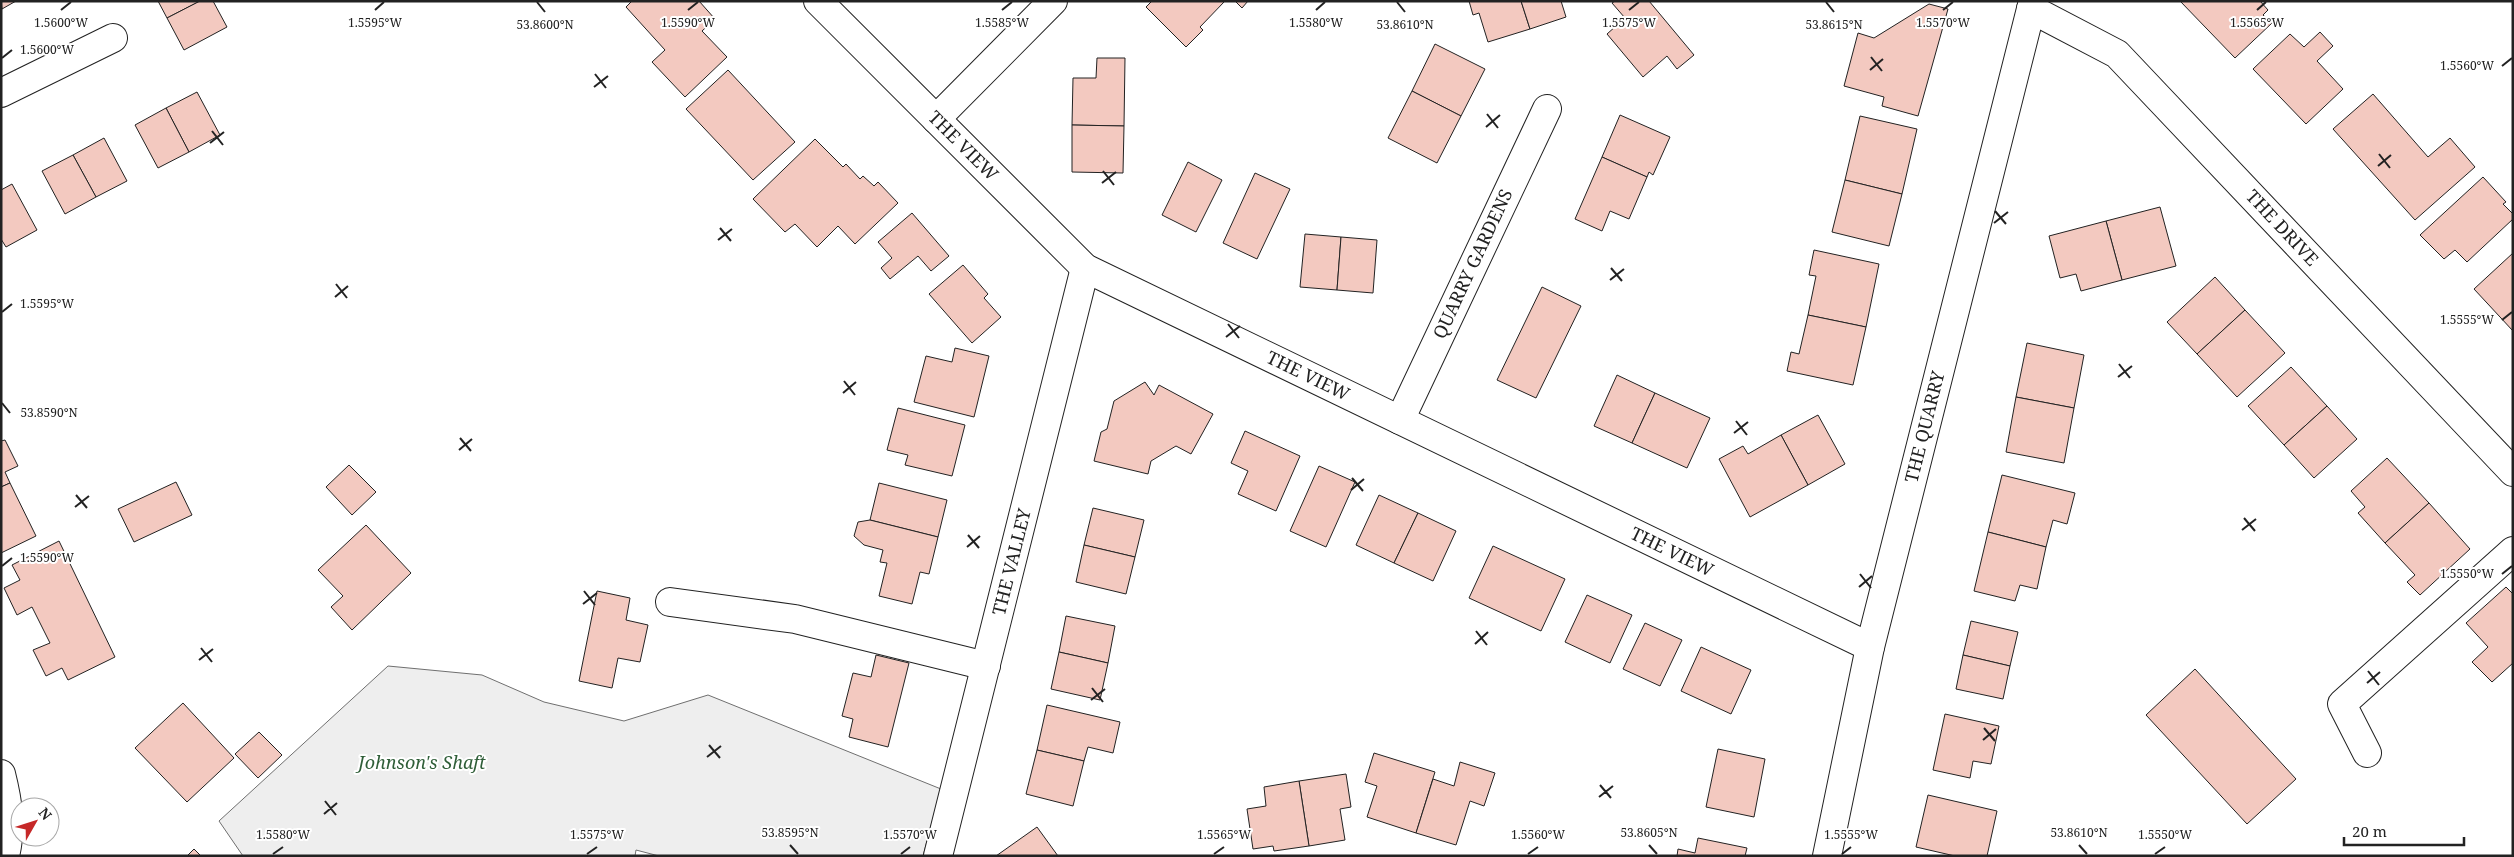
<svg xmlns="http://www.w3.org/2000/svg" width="2514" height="857" font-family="'Noto Serif',serif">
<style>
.green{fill:#eee;stroke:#6f6f6f}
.building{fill:#f3c9c0;stroke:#222}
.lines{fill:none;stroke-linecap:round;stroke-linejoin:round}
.minor-casing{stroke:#222;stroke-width:30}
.minor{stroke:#fff;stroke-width:28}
.ticks{fill:none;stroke:#222;stroke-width:2}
.labels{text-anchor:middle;stroke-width:4;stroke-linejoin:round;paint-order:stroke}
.street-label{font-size:18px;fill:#222;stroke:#fff}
.park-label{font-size:18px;font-style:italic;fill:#2f5e38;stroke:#fff}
.ticks-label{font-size:12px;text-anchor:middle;fill:#222;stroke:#fff;stroke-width:4;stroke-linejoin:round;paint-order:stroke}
</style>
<rect width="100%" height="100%" fill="#fff"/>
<polygon class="green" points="388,666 482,675 544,702 624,721 708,695 941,789 923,856 659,856 636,850 635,856 243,856 219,821"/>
<g class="building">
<polygon points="1,1 16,1 2,9"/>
<polygon points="158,1 200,1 167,18"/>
<polygon points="200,1 213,1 227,27 184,50 167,18"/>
<polygon points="632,1 699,1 715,19 702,31 727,57 685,97 652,62 665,50 626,7"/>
<polygon points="1152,1 1224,1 1224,2 1200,27 1203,30 1186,47 1146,7"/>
<polygon points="1235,1 1248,1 1242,8"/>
<polygon points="1469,1 1521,1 1530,29 1488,42 1479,13 1473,15"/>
<polygon points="1521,1 1561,1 1566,17 1530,29"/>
<polygon points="1615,1 1649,1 1694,55 1677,69 1667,56 1643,77 1607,34 1625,18 1612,3"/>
<polygon points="2180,1 2260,1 2268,10 2263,15 2272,23 2235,58"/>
<polygon points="1929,4 1948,9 1918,116 1882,106 1884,97 1844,86 1858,33 1874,38"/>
<polygon points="2320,32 2333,46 2317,61 2343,89 2306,124 2253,69 2290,34 2304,47"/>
<polygon points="1435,44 1485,69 1461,116 1412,91"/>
<polygon points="1097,58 1125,58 1124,126 1072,125 1073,78 1096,78"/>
<polygon points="728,70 795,142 753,180 686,109"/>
<polygon points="1412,91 1461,116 1437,163 1388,138"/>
<polygon points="197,92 220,135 189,152 166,108"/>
<polygon points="2373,94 2428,157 2450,138 2475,167 2415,220 2333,129"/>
<polygon points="166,108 189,152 158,168 135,125"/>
<polygon points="1620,115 1670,137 1653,175 1649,172 1647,177 1602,157"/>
<polygon points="1860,116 1917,129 1902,194 1845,180"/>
<polygon points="1072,125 1124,126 1123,173 1072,172"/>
<polygon points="104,138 127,181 96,197 73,155"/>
<polygon points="815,139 843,167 846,164 860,179 863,176 874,186 878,182 898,203 855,244 838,226 817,247 795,224 785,232 753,199"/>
<polygon points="73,155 96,197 65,214 42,171"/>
<polygon points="1602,157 1647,177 1629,219 1610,211 1602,231 1575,219"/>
<polygon points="1188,162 1222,180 1196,232 1162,215"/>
<polygon points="1255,173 1290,189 1257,259 1223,243"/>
<polygon points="2483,177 2506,202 2503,204 2513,214 2513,219 2467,262 2455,250 2444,259 2420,235"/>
<polygon points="1845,180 1902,194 1889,246 1832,232"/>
<polygon points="12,184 37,230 6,247 1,239 1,190"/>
<polygon points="2160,207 2176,266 2122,280 2106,221"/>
<polygon points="912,213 949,256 931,271 918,256 890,279 881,268 892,258 878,242"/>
<polygon points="2106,221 2122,280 2081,291 2076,274 2060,278 2049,236"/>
<polygon points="1305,234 1341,237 1337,290 1300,287"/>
<polygon points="1341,237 1377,240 1373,293 1337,290"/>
<polygon points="1814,250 1879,264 1866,327 1808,315 1816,276 1809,275"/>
<polygon points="2513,253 2513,331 2474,289"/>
<polygon points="963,265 988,294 984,298 1001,317 972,343 929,294"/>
<polygon points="2215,277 2245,310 2197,354 2167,322"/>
<polygon points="1542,287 1581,306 1536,398 1497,380"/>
<polygon points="2245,310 2285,353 2237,397 2197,354"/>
<polygon points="1808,315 1866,327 1853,385 1787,371 1791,352 1799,354"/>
<polygon points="2027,343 2084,355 2074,408 2016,397"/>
<polygon points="955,348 989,356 974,417 914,402 926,356 952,362"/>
<polygon points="2291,367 2327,406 2284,445 2248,406"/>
<polygon points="1617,375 1655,393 1632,443 1594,426"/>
<polygon points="1145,382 1154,395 1159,385 1213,414 1191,454 1176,446 1151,461 1148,474 1094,461 1101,432 1107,429 1114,401"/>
<polygon points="1655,393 1710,418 1687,468 1632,443"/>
<polygon points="2016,397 2074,408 2064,463 2006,452"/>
<polygon points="2327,406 2357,439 2314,478 2284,445"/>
<polygon points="898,408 965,425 952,476 905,465 908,455 887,450"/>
<polygon points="1818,415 1845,464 1808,485 1781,435"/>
<polygon points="1245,431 1300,456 1276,511 1238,494 1248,471 1231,463"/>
<polygon points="1781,435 1808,485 1750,517 1719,459 1743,446 1748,454"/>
<polygon points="5,440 18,466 5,472 10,483 1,487 1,441"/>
<polygon points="2387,458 2429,503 2385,543 2358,513 2365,507 2351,491"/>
<polygon points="349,465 376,492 352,515 326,487"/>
<polygon points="1319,466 1355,482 1326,547 1290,531"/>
<polygon points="2002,475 2075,493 2067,524 2053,520 2046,547 1988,532"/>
<polygon points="176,482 192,515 134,542 118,509"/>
<polygon points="10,483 36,536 1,553 1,487"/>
<polygon points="879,483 947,500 938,537 870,520"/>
<polygon points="1379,495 1418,513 1394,563 1356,545"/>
<polygon points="2429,503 2470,549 2420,595 2407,582 2415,575 2385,543"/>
<polygon points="1093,508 1144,520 1135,557 1084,545"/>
<polygon points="1418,513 1456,531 1433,581 1394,563"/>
<polygon points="870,520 938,537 929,574 920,572 912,604 879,596 887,563 880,562 883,550 864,545 854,536 858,522"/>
<polygon points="366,525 411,573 352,630 331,607 343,596 318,570"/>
<polygon points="1988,532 2046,547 2037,589 2020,585 2015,601 1974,591"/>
<polygon points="59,541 115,657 68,680 62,668 46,676 33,650 50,643 32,607 17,615 4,588 20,580 12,565"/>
<polygon points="1084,545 1135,557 1126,594 1076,582"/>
<polygon points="1493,546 1565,579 1541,631 1469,598"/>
<polygon points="2506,587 2513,594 2513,663 2492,682 2472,662 2488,647 2466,623"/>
<polygon points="597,591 630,598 626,620 648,625 640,662 618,658 612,688 579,681"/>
<polygon points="1587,595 1632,615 1610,663 1565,642"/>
<polygon points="1066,616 1115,626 1108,663 1059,652"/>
<polygon points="1971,621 2018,632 2010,666 1963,655"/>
<polygon points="1645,623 1682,640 1660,686 1623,669"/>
<polygon points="1701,647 1751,670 1731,714 1681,691"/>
<polygon points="1059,652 1108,663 1100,700 1051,689"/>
<polygon points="876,655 909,663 888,747 849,737 853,719 842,716 853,673 871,677"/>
<polygon points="1963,655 2010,666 2003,699 1956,689"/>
<polygon points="2195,669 2296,779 2247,824 2146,715"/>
<polygon points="183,703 234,758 187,802 135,748"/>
<polygon points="1047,705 1120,722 1113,753 1088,747 1084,761 1037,750"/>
<polygon points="1945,714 1999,726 1991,764 1973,761 1970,778 1933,770"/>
<polygon points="259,732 282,755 258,778 235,754"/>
<polygon points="1718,749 1765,759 1754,817 1706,807"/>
<polygon points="1037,750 1084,761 1073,806 1026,794"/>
<polygon points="1374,753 1435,772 1416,833 1367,817 1377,786 1365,782"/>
<polygon points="1460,762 1495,773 1484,806 1470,801 1456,845 1416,833 1433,779 1454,786"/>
<polygon points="1346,774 1351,807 1340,809 1345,840 1309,846 1299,781"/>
<polygon points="1299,781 1309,846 1274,851 1273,846 1253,849 1247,809 1266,806 1264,787"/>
<polygon points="1928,795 1997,811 1987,856 1955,856 1916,847"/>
<polygon points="1037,827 1058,856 996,856"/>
<polygon points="1698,838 1747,848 1745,856 1677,856 1678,849 1695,853"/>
<polygon points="194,849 201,856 187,856"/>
</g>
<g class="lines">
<g class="minor-casing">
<g id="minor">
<polyline points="818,1 1085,268 1870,647"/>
<polyline points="2031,9 2117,54 2513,472"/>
<polyline points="1,93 113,38"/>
<polyline points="936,119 1053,1"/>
<polyline points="1400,420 1547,109"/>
<polyline points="670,602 795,619 986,666"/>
<polyline points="2367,753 2342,704 2513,551"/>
<path d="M1,774C8,802 12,827 5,856"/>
<polyline points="938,856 1085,268"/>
<polyline points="1827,856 1870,647 2033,1"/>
</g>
</g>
<use href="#minor" class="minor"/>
</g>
<path class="ticks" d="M537,2L545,12M1397,2L1405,12M1826,2L1834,12M61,10L71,2M375,10L384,2M688,10L698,2M1002,10L1012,2M1316,10L1325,2M1629,10L1639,2M1943,10L1953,2M2257,10L2266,2M1871,57L1882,71M2,58L12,50M2502,66L2512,58M1870,70L1883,59M595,74L606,88M594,87L608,76M1487,114L1498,128M1486,127L1500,115M212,131L223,145M210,143L224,132M2379,154L2390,168M2378,166L2391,155M1103,171L1114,185M1102,183L1116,172M1995,211L2006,224M1994,223L2008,212M720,228L731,241M718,240L732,229M1611,268L1622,281M1610,280L1624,269M336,284L347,298M335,297L348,286M2,312L12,304M2502,320L2512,312M1228,324L1239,338M1226,337L1240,326M2119,364L2130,378M2118,377L2132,366M844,381L855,395M843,393L856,382M2,403L10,413M1736,421L1747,435M1734,433L1748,422M460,438L471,451M459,450L472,439M1352,478L1363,491M1351,490L1364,479M76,495L87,508M75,507L89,496M2244,518L2255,531M2242,530L2256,519M968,535L979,548M967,547L980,536M2,566L12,558M1860,574L1871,588M2502,574L2512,566M1859,587L1872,576M584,591L595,605M583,604L597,593M1476,631L1487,645M1475,644L1488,632M201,648L212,662M199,660L213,649M2368,671L2379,685M2367,683L2380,672M1092,688L1103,702M1091,700L1105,689M1984,728L1995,741M1983,740L1996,729M709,745L720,758M707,757L721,746M1600,785L1611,798M1599,797L1613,786M325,801L336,815M324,814L337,803M790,845L798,854M1649,845L1657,854M2079,845L2087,854M273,854L283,847M587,854L597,847M901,854L910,847M1214,854L1224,847M1528,854L1538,847M1842,854L1851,847M2155,854L2165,847"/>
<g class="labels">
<g class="street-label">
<text transform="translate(963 146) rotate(45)" y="6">THE VIEW</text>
<text transform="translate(2282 228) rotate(47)" y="6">THE DRIVE</text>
<text transform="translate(1473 264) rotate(-65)" y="6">QUARRY GARDENS</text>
<text transform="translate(1308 376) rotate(26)" y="6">THE VIEW</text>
<text transform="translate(1925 427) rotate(-76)" y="6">THE QUARRY</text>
<text transform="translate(1672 552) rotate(26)" y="6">THE VIEW</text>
<text transform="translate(1012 562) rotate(-76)" y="6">THE VALLEY</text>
</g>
<g class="park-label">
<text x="422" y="769">Johnson's Shaft</text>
</g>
</g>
<g class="ticks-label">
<text x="61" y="27">1.5600°W</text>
<text x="375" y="27">1.5595°W</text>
<text x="688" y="27">1.5590°W</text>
<text x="1002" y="27">1.5585°W</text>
<text x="1316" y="27">1.5580°W</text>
<text x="1629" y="27">1.5575°W</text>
<text x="1943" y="27">1.5570°W</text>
<text x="2257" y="27">1.5565°W</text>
<text x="545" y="29">53.8600°N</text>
<text x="1405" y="29">53.8610°N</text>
<text x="1834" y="29">53.8615°N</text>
<text x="47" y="54">1.5600°W</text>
<text x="2467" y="70">1.5560°W</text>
<text x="47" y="308">1.5595°W</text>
<text x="2467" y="324">1.5555°W</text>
<text x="49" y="417">53.8590°N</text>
<text x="47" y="562">1.5590°W</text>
<text x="2467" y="578">1.5550°W</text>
<text x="790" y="837">53.8595°N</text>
<text x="1649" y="837">53.8605°N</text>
<text x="2079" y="837">53.8610°N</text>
<text x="283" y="839">1.5580°W</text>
<text x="597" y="839">1.5575°W</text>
<text x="910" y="839">1.5570°W</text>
<text x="1224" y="839">1.5565°W</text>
<text x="1538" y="839">1.5560°W</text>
<text x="1851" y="839">1.5555°W</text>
<text x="2165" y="839">1.5550°W</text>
</g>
<rect width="2514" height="857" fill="none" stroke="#222222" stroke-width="5"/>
<g transform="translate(35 822) rotate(51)"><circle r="24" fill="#ffffff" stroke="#a7a7a7"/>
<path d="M0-4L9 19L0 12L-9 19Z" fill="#c62828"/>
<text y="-8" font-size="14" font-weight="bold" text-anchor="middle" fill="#222222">N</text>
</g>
<path d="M2344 837v8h120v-8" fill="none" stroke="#222222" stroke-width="2.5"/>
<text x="2352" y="837" font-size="15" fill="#222222" stroke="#ffffff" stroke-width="4" paint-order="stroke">20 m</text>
</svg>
